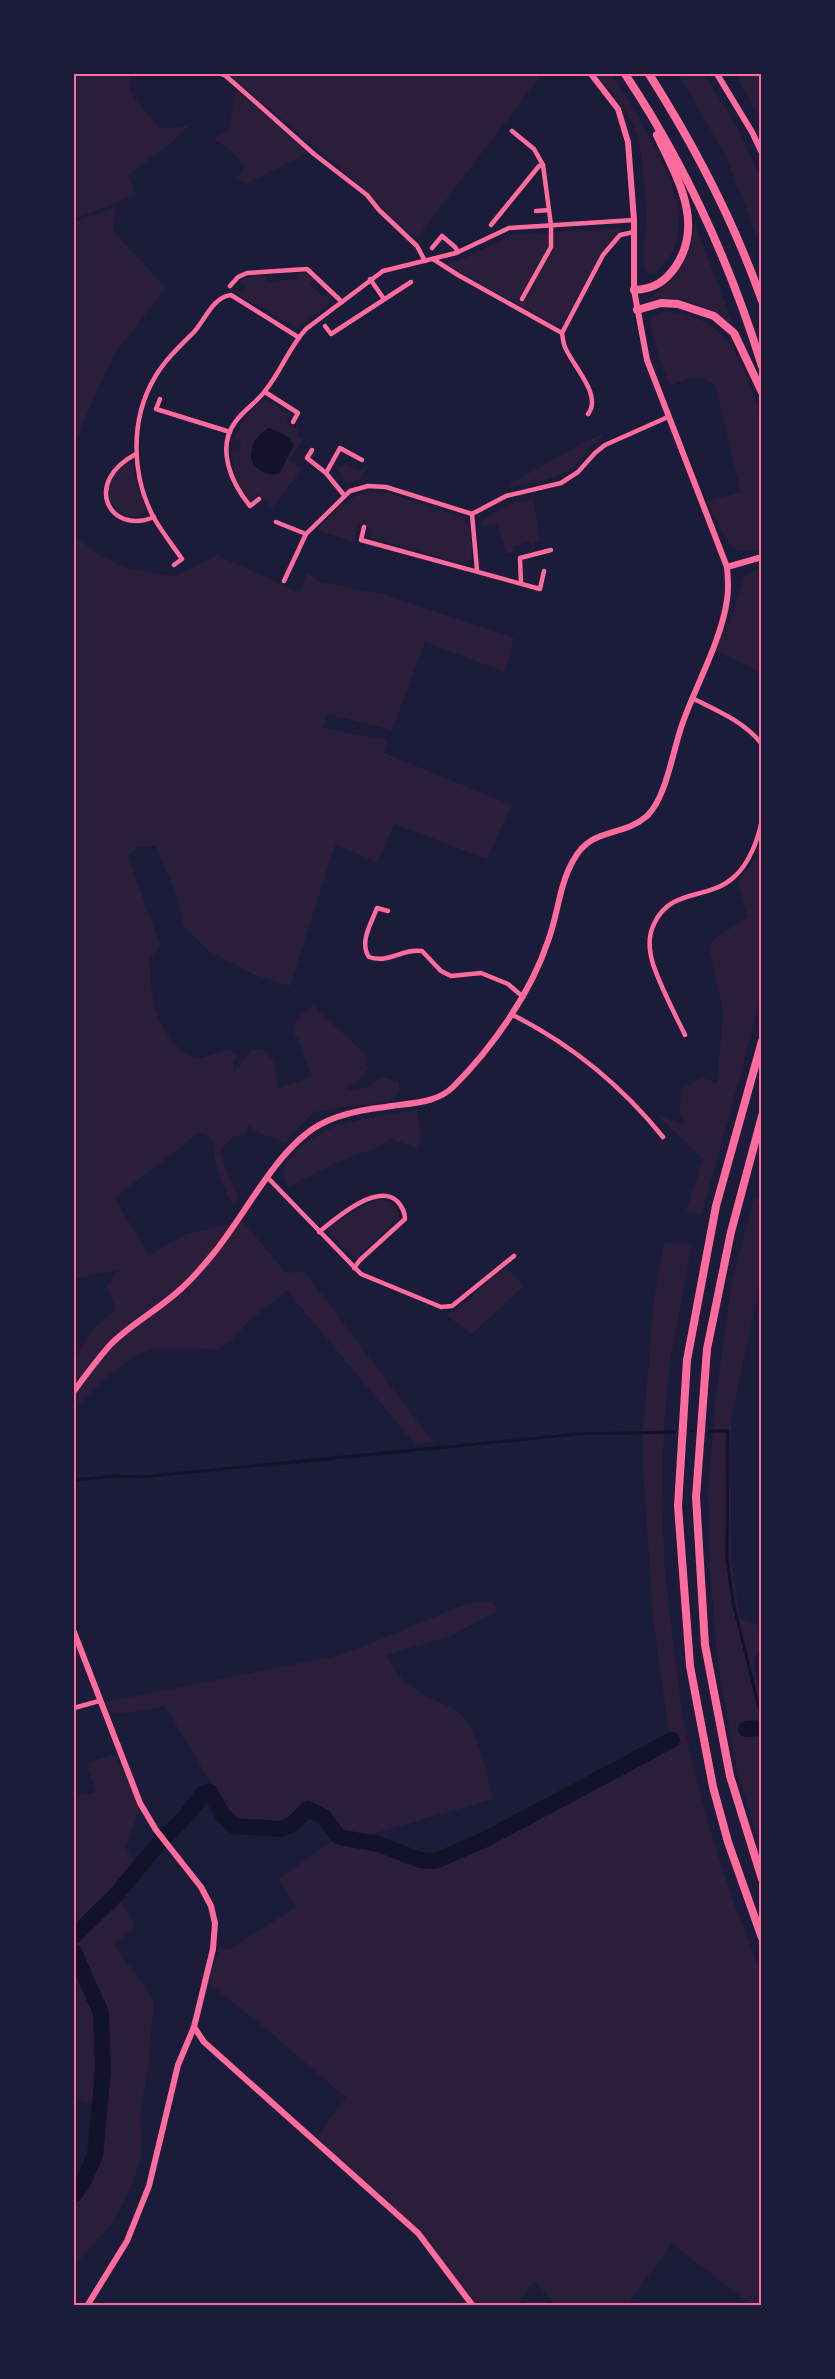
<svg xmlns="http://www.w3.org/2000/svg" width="835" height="2379" font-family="'Alegreya Sans',sans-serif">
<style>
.green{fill:#2a1e3b}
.water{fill:#12122b}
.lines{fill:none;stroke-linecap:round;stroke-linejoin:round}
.stream{stroke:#12122b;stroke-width:3}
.river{stroke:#12122b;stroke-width:16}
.minor{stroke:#ff6b9d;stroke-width:4.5}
.tertiary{stroke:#ff6b9d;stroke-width:6}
.trunk{stroke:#ff6b9d;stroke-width:8}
.neatline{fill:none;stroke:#ff6b9d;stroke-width:2}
</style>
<rect width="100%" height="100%" fill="#1b1b3a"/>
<g class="green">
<polygon points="74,74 131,74 130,92 159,128 183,127 192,123 172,142 128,175 136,195 74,219"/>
<polygon points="228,74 542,74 417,238 392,218 362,187"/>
<path d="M595,74H612C641,123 720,229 652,274L645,271C641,256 645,241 646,225C646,195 644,148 631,121C622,103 608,88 595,74Z"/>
<polygon points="678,74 704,74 737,127 761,179 761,247 726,156"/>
<polygon points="735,74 761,74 761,110 757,113"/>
<polygon points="236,89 308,153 246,184 237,177 245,167 233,152 213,139 229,129"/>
<polygon points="116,208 113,231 166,288 116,352 101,381 74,445 74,222"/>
<path d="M695,224L736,332C708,303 687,295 646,301C677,278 688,263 695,224Z"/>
<path d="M623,228C596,255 582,292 562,324L555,325L446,264L464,258L512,235Z"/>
<polygon points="297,273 305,273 315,279 310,284 323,297 328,293 331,298 327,307 297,328 223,286 224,284 242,293 246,287 239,282 249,277 266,275 266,282 297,279"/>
<path d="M663,312L679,313L701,320L717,330L733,348L744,370L761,417V549L739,551L728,542L706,501L741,492L715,385C698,374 688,378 670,386L658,355L650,323L651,318Z"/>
<path d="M265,399L291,414L286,422L299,430L297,436L303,439L289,460L302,469L272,508L258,494L250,501C237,487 234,469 231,451L239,452L241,440L234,439C241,421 250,410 265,399Z"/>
<path d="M602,435L603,437C590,444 584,458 573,467C554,481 532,481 511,488L508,485L592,438Z"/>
<path d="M126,463L132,465L146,509L142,516C122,519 103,502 111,481C114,474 120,469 126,463Z"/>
<path d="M344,463L357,471L368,467L360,480L348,484C342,481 338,472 338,466L341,468Z"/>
<path d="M366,492L389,493L462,518C473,529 471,543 472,558L466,564L371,538L372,529L358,524L354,542L317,530C331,515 346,497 366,492Z"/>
<polygon points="533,499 540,541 533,542 534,548 532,549 530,542 514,546 515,552 506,554 498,524 481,526 480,522 508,504"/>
<path d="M74,529L77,537L97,554L128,569L175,576L217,555L300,593L307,572L321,582L382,594L514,638L505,672L425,642L392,730L327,714L323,728L388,740L384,753L512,805L487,859L394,824L378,862L335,845L290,986L255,975L209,951L184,927L176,893L155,846H137L128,857L161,947L148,961L150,965C150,1002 160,1043 196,1059L229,1050L238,1055L233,1063L234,1072L251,1050H264L275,1062L277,1088L312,1077L299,1041L293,1032L296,1019L313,1005L365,1054L368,1069L356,1083L345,1090L366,1088L383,1077L399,1082V1093L387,1102L342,1107L314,1112L285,1142L261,1134L248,1126L244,1136H234L220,1151L228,1175L238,1194L234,1205C224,1192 211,1159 214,1142L206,1134L200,1132L115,1198L149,1256L186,1234L243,1221L286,1273L304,1271L434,1443L415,1444L287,1291L251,1319L231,1341L218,1349L152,1348L134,1356L107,1377L78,1405L74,1398V1358L96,1326L116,1310L107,1286L118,1270L74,1279Z"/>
<polygon points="761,570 761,672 717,651 722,632 730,622 744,577 754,571"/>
<polygon points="761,837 761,990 744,1062 702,1214 686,1211 703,1159 656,1114 684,1125 680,1111 681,1090 701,1077 717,1083 723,1013 709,946 714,939 748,917 738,883 755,859"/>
<path d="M417,1109L421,1141L417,1148L390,1139L378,1147L340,1161L288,1187C280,1174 283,1167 293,1155C326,1118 372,1119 417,1109Z"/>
<polygon points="754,1199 761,1199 761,1280 731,1419 731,1556 740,1619 757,1624 761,1647 753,1660 762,1704 760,1757 761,1851 737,1770 718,1664 710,1573 708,1490 716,1396 732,1281"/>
<polygon points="378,1200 390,1201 398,1211 399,1217 356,1259 327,1231 328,1227 368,1203"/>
<path d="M664,1243L692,1244L670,1362L664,1426L662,1504L665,1574L682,1713L693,1767L711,1833L733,1900L761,1974L762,2302L759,2305H752L672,2244L627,2305H555L534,2281L518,2305H475L418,2233L353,2175L317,2136L346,2098L270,2032L208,1983L220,1947L230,1949L296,1907L278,1879L335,1839L351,1840C339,1828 324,1805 305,1806L293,1819L260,1825L240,1821L226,1808L165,1706L123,1714L109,1712L104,1702L331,1657C361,1648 389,1636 418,1624C442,1615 467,1599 493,1603L498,1611L451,1636L387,1655C396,1677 415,1691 436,1701C443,1704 451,1706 457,1711C478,1728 486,1773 493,1799L352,1840L378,1844L420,1860L435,1861L499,1832L672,1740L674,1745L673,1734L669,1733L653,1619L643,1465V1431L654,1299Z"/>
<polygon points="506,1268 524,1286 472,1334 444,1314 458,1310 489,1280"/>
<path d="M115,1754L140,1810L125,1847L141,1872L120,1899L135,1926L114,1945L154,2000L148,2068L140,2113L142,2156L127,2197L113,2222L74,2266V2192C93,2167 91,2134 92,2104L74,2098V1797L96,1792L87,1763Z"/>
</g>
<path class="water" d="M269,428L287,436L294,445L279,474C266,476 257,471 251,459C250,445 257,434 269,428Z"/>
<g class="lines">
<g class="stream">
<polyline points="691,1431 692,1431"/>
<polyline points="710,1431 728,1431 727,1559 733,1602 762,1720"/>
<polyline points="74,1480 116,1476 141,1477 578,1434 674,1432"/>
</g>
<g class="river">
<polyline points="746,1729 762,1728"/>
<polyline points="74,1936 114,1897 159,1843 186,1816 203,1794 210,1792 222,1814 234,1826 281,1829 291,1825 308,1809 324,1817 339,1837 378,1844 420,1860 435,1861 484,1840 672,1740"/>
<polyline points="74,1952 101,2013 103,2070 95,2156 82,2184 74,2195"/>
</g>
<g class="minor">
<polyline points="221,74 226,76 314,154 367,195 379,210 417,246 425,261"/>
<polyline points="512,131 534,149 543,165 551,225 551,247 522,299"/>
<polyline points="536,211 549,210"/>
<polyline points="491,225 539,166 543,165"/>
<polyline points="432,248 442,236 455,247 458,252"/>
<polyline points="433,259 458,275 562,333"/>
<polyline points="370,279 384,299"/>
<polyline points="230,286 238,277 247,273 307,269 342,302"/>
<polyline points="325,326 331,334 411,282"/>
<polyline points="265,392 298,413 293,422"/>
<polyline points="160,399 156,409 230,432"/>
<path d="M588,414C603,395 572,365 565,347C563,343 563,338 562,333L603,255L620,235L634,232"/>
<polyline points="312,450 307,458 326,473 344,495"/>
<path d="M136,454C82,482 109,536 154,517"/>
<polyline points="326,473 340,448 362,460"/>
<path d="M259,499L250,506C232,484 215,448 236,421C244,410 257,402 265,391C281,372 289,347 306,329L383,271L456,253L509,228L634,220"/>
<polyline points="472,514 506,496 561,483 578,472 595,453 605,445 668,417"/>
<polyline points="472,514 477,570"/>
<polyline points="276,522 306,534"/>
<polyline points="364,527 361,540 540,589 544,571"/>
<path d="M174,565L182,559C173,546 162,532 154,518C131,475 130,419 155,377C165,360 180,346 194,332C205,320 213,297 231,295L298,337"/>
<polyline points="284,581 306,534 350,491 368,486 386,487 472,514"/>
<polyline points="521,583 520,558 551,550"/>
<path d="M692,698C718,711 743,721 762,744"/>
<path d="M388,911L377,908C371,924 359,942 369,957C389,964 402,948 422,951L441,971L451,976L481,973L508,984L522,996"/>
<path d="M511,1014C571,1044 621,1085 663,1137"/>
<path d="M685,1035C674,1012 661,988 653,964C649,951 648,936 654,924C671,887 708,901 734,877C749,864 758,840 762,820"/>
<polyline points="268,1178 361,1274 441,1307 452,1306 514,1256"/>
<path d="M319,1232C335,1219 378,1181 398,1202C403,1208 405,1212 405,1219L360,1260L354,1268"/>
<polyline points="74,1708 99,1701"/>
</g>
<g class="tertiary">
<polyline points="717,74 752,132 762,153"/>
<polyline points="727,567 762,557"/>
<path d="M74,1391C86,1375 98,1358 112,1343C134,1322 161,1308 183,1287C194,1277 204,1265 213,1254C242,1219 271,1161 306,1134C327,1116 358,1110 385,1107C408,1103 436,1104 453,1087C492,1048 531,993 548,941C558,915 559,885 573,861C591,826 622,838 647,816C667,797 673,748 683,722C697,683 721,641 727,600C729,589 728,578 727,567L647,360L634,290V220L628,142L618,109L591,74"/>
<polyline points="74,1632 140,1803 156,1830 201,1887 211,1906 215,1923 213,1949 194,2027 178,2065 149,2186 127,2241 87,2306"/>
<polyline points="194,2027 204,2042 418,2233 473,2306"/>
</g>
<g class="trunk">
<path d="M625,74C685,164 730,263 762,366"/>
<path d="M649,74C694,145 734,221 762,301"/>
<path d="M634,290C654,289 665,282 676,266C705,222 676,176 657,135"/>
<polyline points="637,310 661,303 678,304 714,316 734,333 762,392"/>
<polyline points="762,1041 716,1206 687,1360 678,1506 690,1666 713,1787 728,1842 762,1938"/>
<polyline points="762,1116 731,1232 707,1349 696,1497 705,1645 730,1776 762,1879"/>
</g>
</g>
<rect width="835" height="2379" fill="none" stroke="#1b1b3a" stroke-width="150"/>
<rect x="75" y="75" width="685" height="2229" class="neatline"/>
</svg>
